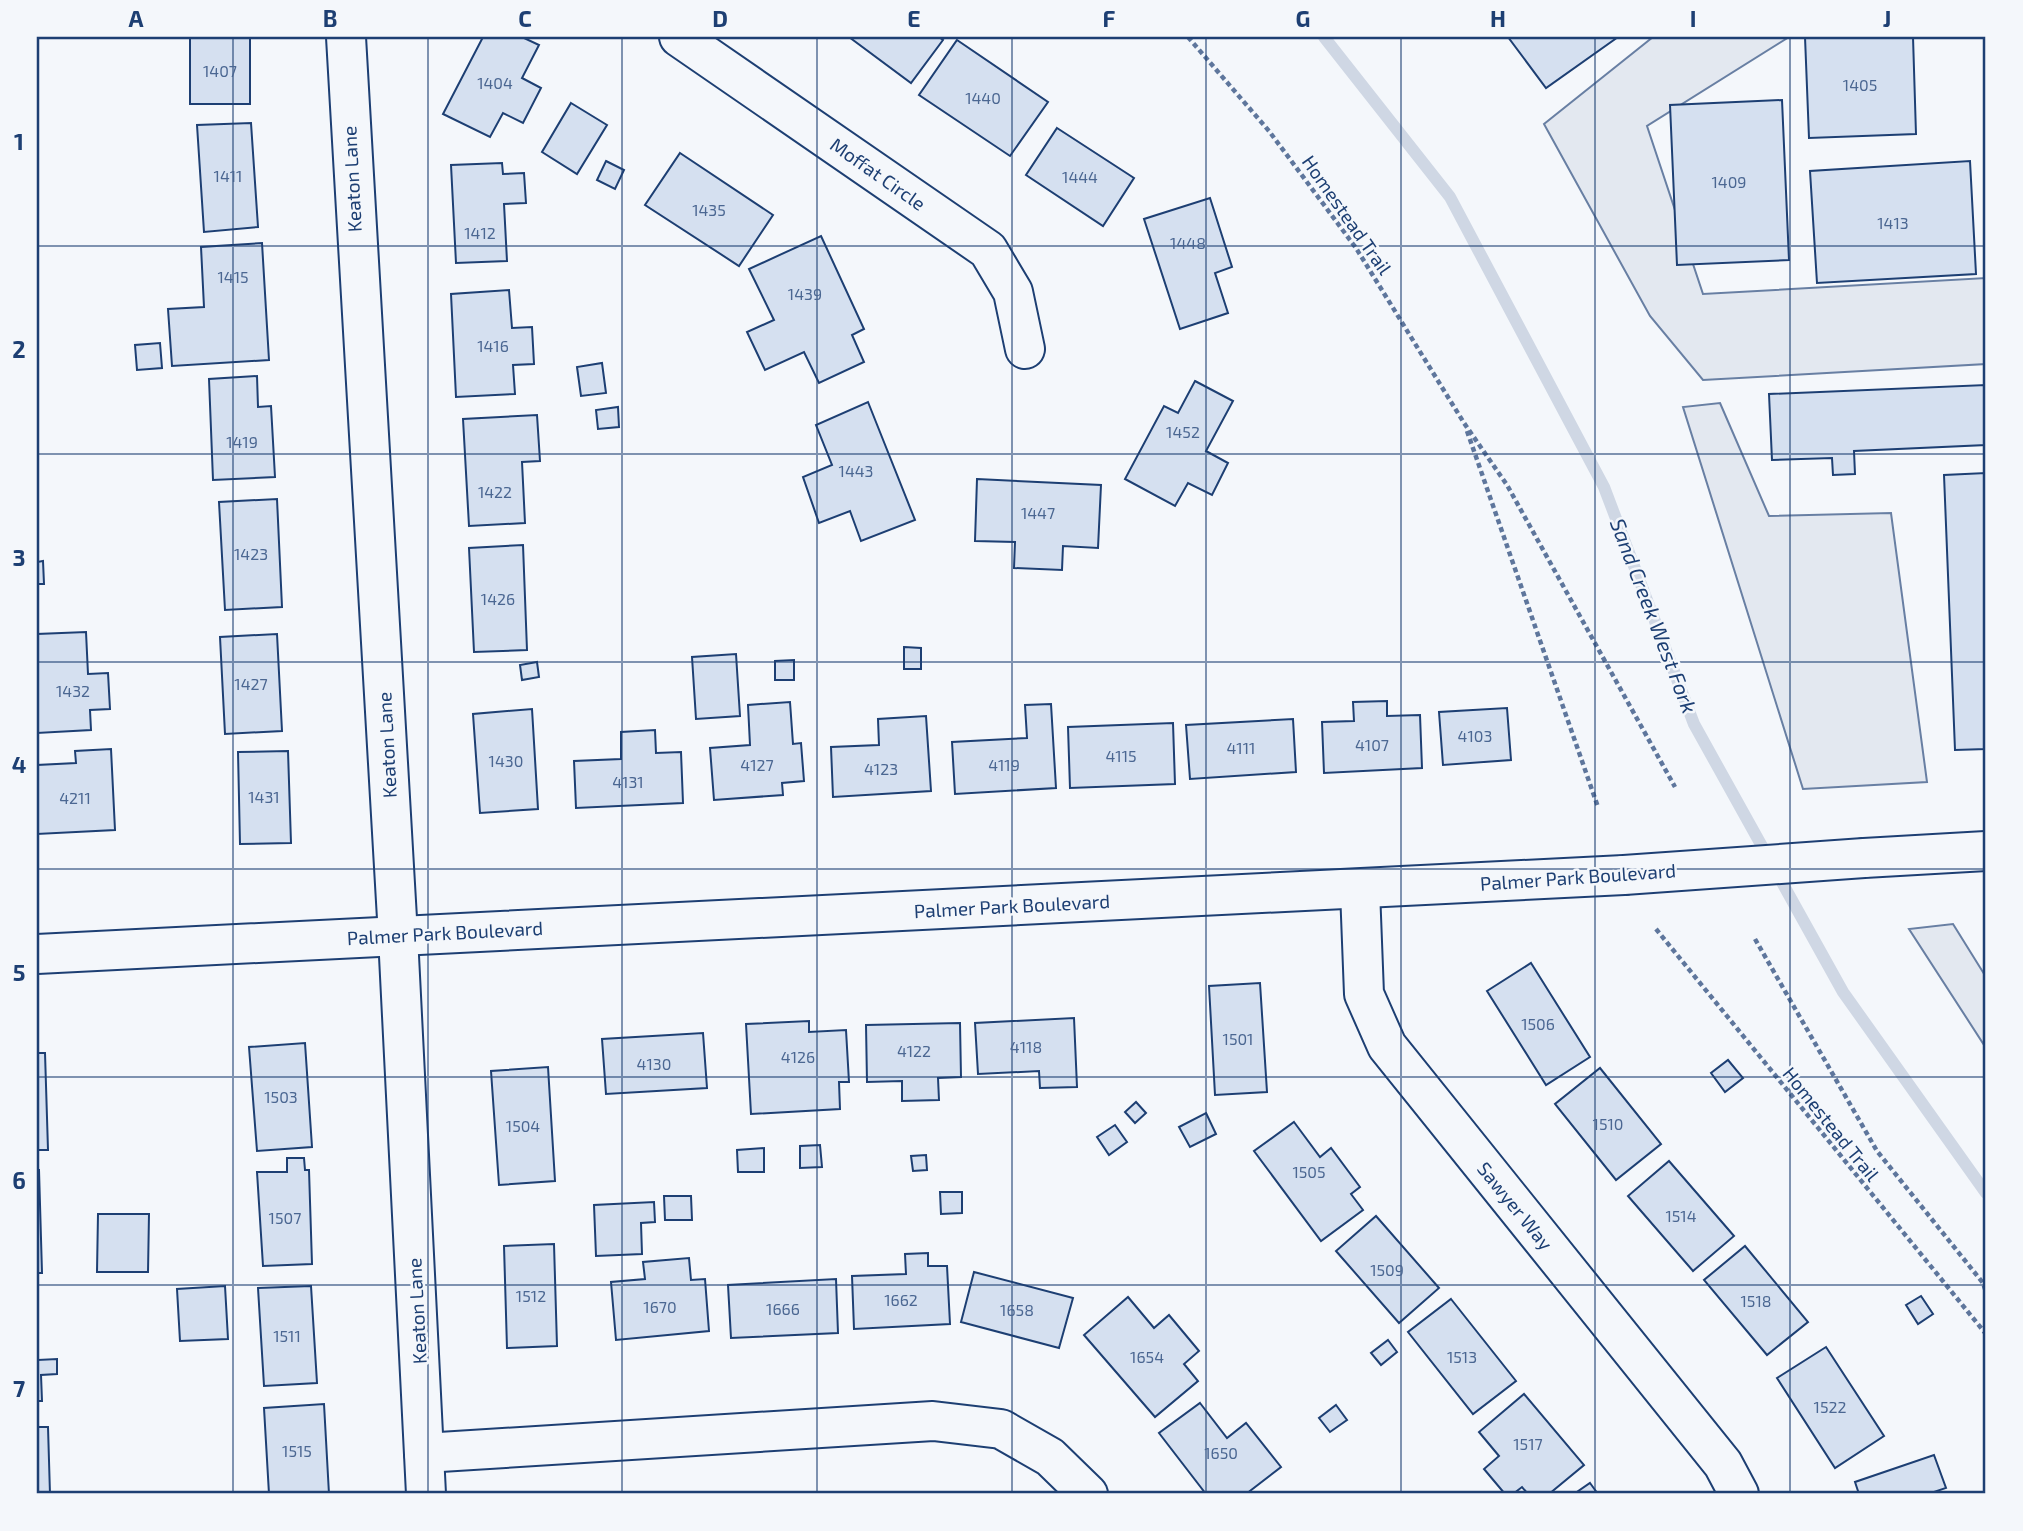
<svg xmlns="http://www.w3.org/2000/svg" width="2023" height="1531" font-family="'Exo 2',sans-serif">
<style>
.parking{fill:#e3e8f0;stroke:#687fa3;stroke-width:2}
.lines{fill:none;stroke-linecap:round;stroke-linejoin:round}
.stream{stroke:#cfd7e4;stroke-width:12}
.building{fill:#d5e0f0;stroke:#1d3f73;stroke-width:2}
.minor-casing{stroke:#1d3f73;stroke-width:42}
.major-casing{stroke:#1d3f73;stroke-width:42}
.path{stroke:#5e769c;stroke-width:4.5;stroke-dasharray:5 3.5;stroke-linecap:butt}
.minor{stroke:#f4f7fb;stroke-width:38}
.major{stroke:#f4f7fb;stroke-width:38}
.major-bridge-casing{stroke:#1d3f73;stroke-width:42;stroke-linecap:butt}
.major-bridge{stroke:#f4f7fb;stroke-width:38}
.grid{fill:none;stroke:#1d3f73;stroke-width:2;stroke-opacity:0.55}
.labels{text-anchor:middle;stroke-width:5;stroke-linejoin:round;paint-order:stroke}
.number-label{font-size:16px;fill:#4b6792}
.street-label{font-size:19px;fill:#1d3f73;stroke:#f4f7fb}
.water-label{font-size:21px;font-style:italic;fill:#1d3f73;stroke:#f4f7fb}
.neatline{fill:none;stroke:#1d3f73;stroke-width:2.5}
.grid-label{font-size:23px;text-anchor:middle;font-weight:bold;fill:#1d3f73}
</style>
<rect width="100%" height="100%" fill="#f4f7fb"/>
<g class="parking">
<polygon points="1653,37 1789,37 1647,126 1703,294 1986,278 1986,364 1703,380 1650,316 1544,124"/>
<polygon points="1720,403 1769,516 1891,513 1927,782 1803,789 1683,407"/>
<polygon points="1953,924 1986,977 1986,1048 1909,929"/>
</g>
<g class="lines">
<polyline class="stream" points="1324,37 1450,197 1604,487 1694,724 1843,992 1986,1193"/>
</g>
<g class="building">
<rect x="190" y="37" width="60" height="67"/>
<polygon points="483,37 522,37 539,45 522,78 541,88 523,123 503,113 490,137 443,114"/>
<polygon points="849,37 939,37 943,40 911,83"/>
<polygon points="1508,37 1618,37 1546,88"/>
<polygon points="1805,37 1913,37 1916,134 1809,138"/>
<polygon points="957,40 1048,102 1010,156 919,95"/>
<polygon points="1782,100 1789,260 1677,265 1670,105"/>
<polygon points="571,103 607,125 577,174 542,152"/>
<polygon points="251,123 258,227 204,232 197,125"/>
<polygon points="1057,128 1134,178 1103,226 1026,175"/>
<polygon points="680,153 773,215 739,266 645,205"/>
<polygon points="606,161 624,170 615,189 597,180"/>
<polygon points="1970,161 1976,274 1817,283 1810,171"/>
<polygon points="502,163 503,174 524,173 526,203 504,204 507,261 456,263 451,165"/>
<polygon points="1210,198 1232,267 1215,273 1228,313 1180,329 1144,219"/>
<polygon points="821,236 864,329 852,335 864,362 819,383 804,352 765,370 747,332 774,320 749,269"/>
<polygon points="262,243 269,360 172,366 168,309 204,307 201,247"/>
<polygon points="509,290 512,328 532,327 534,364 513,365 515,394 456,397 451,294"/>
<polygon points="160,343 162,368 137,370 135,345"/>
<polygon points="602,363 606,393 581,396 577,367"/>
<polygon points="257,376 258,407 271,406 275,477 213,480 209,379"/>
<polygon points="1195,381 1233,401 1206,451 1228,463 1212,495 1188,483 1175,506 1125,479 1164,406 1178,413"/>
<polygon points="1986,385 1986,445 1854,451 1855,474 1833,475 1832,458 1772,460 1769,394"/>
<polygon points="868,402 915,520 861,541 850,511 819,523 803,477 832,465 816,425"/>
<polygon points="618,407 619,427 598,429 596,410"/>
<polygon points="537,415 540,461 522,462 525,523 469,526 463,419"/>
<polygon points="1986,473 1986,749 1955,750 1944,475"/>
<polygon points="977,479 1101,485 1098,548 1063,546 1062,570 1014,568 1015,542 975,541"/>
<polygon points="277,499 282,607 225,610 219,502"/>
<polygon points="523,545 527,650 474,652 469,548"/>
<polygon points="43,561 44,584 37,584 37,562"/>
<polygon points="86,632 88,674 108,673 110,709 90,710 91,730 37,733 37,634"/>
<polygon points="277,634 282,731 225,734 220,637"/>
<polygon points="904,647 921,648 921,669 904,669"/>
<polygon points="736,654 740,716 696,719 692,657"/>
<polygon points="794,660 794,680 775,680 775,661"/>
<polygon points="537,662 539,677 522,680 520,665"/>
<polygon points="1387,701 1387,716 1420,715 1422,768 1324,773 1322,722 1354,721 1353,702"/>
<polygon points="790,702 793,744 801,743 804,781 782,783 783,795 714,800 710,748 750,745 748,705"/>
<polygon points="1051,704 1056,788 955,794 952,742 1027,738 1025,705"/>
<polygon points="1507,708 1511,760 1443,765 1439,712"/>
<polygon points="532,709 538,809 480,813 473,714"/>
<polygon points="926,716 931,791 833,797 831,747 879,745 878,719"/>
<polygon points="1293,719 1296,772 1190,779 1186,725"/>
<polygon points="1173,723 1175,784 1070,788 1068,727"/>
<polygon points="655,730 656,753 681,752 683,803 576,808 574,761 621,759 621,732"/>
<polygon points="111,749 115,830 37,834 37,765 76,763 75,751"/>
<polygon points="288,751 291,843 240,844 238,752"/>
<polygon points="1531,963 1590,1057 1546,1085 1487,991"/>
<polygon points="1260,983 1267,1092 1215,1095 1209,986"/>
<polygon points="1074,1018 1077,1087 1040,1088 1039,1071 978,1074 975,1023"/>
<polygon points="809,1021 809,1032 846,1030 849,1082 839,1082 840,1109 751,1114 746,1024"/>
<polygon points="960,1023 961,1077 938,1078 939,1100 902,1101 902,1081 867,1082 866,1025"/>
<polygon points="703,1033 707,1088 606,1094 602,1039"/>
<polygon points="305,1043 312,1147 257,1151 249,1047"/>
<polygon points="37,1053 45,1053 48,1150 37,1150"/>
<polygon points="1728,1060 1743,1078 1725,1092 1711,1073"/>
<polygon points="548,1067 555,1181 499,1185 491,1071"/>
<polygon points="1600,1068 1661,1144 1616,1180 1555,1104"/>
<polygon points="1136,1102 1146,1113 1135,1123 1125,1112"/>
<polygon points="1206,1113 1216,1134 1190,1147 1179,1127"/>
<polygon points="1294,1122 1320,1157 1331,1148 1360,1187 1351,1194 1363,1210 1321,1241 1254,1151"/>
<polygon points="1115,1125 1127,1142 1109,1155 1097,1137"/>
<polygon points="820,1145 822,1167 800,1168 800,1146"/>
<polygon points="764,1148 764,1172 738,1172 737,1150"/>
<polygon points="926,1155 927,1170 913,1171 911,1156"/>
<polygon points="287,1158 304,1158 305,1170 309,1170 312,1264 263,1266 257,1172 287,1172"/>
<polygon points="1669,1161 1734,1236 1693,1271 1628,1196"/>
<polygon points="37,1170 39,1170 42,1273 37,1273"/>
<polygon points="940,1192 962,1192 962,1213 941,1214"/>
<polygon points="664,1196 691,1196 692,1220 665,1220"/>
<polygon points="654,1202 655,1222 641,1223 642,1254 596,1256 594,1205"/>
<polygon points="98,1214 149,1214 148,1272 97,1272"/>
<polygon points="1376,1216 1439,1288 1399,1323 1336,1251"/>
<polygon points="554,1244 557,1346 507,1348 504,1246"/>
<polygon points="1745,1246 1808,1322 1767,1355 1704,1280"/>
<polygon points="928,1253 928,1266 947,1266 950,1324 854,1329 852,1276 906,1274 905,1254"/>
<polygon points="689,1258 691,1280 705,1279 709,1331 616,1340 611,1282 645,1279 643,1262"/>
<polygon points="974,1272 1073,1298 1059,1348 961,1322"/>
<polygon points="836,1279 838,1333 731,1338 728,1285"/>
<polygon points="225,1286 228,1339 180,1341 177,1289"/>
<polygon points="311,1286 317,1383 264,1386 258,1288"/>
<polygon points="1921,1296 1933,1314 1918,1324 1906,1305"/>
<polygon points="1128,1297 1154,1328 1169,1315 1199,1351 1184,1364 1198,1381 1155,1417 1084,1335"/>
<polygon points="1451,1299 1516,1381 1473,1414 1408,1332"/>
<polygon points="37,1323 38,1360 57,1359 57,1374 41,1375 42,1401 37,1401"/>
<polygon points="1388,1340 1397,1352 1381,1365 1371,1353"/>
<polygon points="1826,1347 1884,1436 1835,1468 1777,1378"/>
<polygon points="1524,1394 1584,1465 1549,1494 1528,1494 1522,1487 1513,1494 1505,1494 1484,1469 1499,1456 1479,1432"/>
<polygon points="1200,1403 1227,1438 1246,1423 1281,1467 1246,1494 1206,1494 1159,1433"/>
<polygon points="324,1404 329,1494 269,1494 264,1408"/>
<polygon points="1336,1405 1347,1420 1330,1432 1319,1418"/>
<polygon points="37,1427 48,1427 50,1494 37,1494"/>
<polygon points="1934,1455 1946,1488 1928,1494 1859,1494 1855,1482"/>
<polygon points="1590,1483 1598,1494 1574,1494"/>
</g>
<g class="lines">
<g class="minor-casing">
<g id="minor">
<polyline points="346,37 398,936 426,1494"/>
<polyline points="679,37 988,250 1013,292 1025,349"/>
<polyline points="1360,890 1364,994 1387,1046 1723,1464 1739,1494"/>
<polyline points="424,1453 933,1421 1001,1429 1050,1457 1088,1494"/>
</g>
</g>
<g class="major-casing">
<g id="major">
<polyline points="1864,858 1986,851"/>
<polyline points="37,954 1624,875"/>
</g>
</g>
<g class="path">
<polyline points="1188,37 1269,131 1356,248 1464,423 1507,485 1675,787"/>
<polyline points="1467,431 1598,807"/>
<polyline points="1656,929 1986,1334"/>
<polyline points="1755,939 1877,1151 1983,1283 1986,1292"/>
</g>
<use href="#minor" class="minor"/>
<use href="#major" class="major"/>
<g class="major-bridge-casing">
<polyline id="major-bridge" points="1624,875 1864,858"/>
</g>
<use href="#major-bridge" class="major-bridge"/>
</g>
<path class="grid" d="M233,37V1494M428,37V1494M622,37V1494M817,37V1494M1012,37V1494M1206,37V1494M1401,37V1494M1595,37V1494M1790,37V1494M37,246H1986M37,454H1986M37,662H1986M37,869H1986M37,1077H1986M37,1285H1986"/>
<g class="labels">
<g class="number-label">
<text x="220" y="77">1407</text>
<text x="495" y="89">1404</text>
<text x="1860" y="91">1405</text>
<text x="983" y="104">1440</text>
<text x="228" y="182">1411</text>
<text x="1080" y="183">1444</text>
<text x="1729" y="188">1409</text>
<text x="709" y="216">1435</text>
<text x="1893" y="229">1413</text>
<text x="480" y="239">1412</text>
<text x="1188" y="249">1448</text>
<text x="233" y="283">1415</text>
<text x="805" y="300">1439</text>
<text x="493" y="352">1416</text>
<text x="1183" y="438">1452</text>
<text x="242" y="448">1419</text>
<text x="856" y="477">1443</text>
<text x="495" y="498">1422</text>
<text x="1038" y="519">1447</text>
<text x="251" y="560">1423</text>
<text x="498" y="605">1426</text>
<text x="251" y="690">1427</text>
<text x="73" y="697">1432</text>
<text x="1475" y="742">4103</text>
<text x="1372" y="751">4107</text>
<text x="1241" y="754">4111</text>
<text x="1121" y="762">4115</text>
<text x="506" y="767">1430</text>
<text x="757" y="771">4127</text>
<text x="1004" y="771">4119</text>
<text x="881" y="775">4123</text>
<text x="628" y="788">4131</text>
<text x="264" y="803">1431</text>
<text x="75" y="804">4211</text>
<text x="1538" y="1030">1506</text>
<text x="1238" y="1045">1501</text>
<text x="1026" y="1053">4118</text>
<text x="914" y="1057">4122</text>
<text x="798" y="1063">4126</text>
<text x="654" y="1070">4130</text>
<text x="281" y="1103">1503</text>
<text x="1608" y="1130">1510</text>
<text x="523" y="1132">1504</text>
<text x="1309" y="1178">1505</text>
<text x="1681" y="1222">1514</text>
<text x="285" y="1224">1507</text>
<text x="1387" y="1276">1509</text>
<text x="531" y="1302">1512</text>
<text x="901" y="1306">1662</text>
<text x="1756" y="1307">1518</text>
<text x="660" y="1313">1670</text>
<text x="783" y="1315">1666</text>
<text x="1017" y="1316">1658</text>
<text x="287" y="1342">1511</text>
<text x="1147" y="1363">1654</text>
<text x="1462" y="1363">1513</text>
<text x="1830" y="1413">1522</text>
<text x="1528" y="1450">1517</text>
<text x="297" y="1457">1515</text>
<text x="1221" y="1459">1650</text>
</g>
<g class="street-label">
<text transform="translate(878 174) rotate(35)" y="7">Moffat Circle</text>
<text transform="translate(352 179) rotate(-93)" y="7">Keaton Lane</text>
<text transform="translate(1347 215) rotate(55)" y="7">Homestead Trail</text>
<text transform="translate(387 745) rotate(-93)" y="7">Keaton Lane</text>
<text transform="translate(1578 877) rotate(-4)" y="7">Palmer Park Boulevard</text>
<text transform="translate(1012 906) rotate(-3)" y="7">Palmer Park Boulevard</text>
<text transform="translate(445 933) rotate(-3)" y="7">Palmer Park Boulevard</text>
<text transform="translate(1831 1124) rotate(51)" y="7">Homestead Trail</text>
<text transform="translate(1515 1206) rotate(51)" y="7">Sawyer Way</text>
<text transform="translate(417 1311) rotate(-93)" y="7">Keaton Lane</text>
</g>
<g class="water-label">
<text transform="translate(1653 616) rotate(69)" y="7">Sand Creek West Fork</text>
</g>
</g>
<rect width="2023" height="1531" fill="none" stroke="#f4f7fb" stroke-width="77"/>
<rect x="38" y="38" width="1946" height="1454" class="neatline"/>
<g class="grid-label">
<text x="136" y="27">A</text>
<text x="330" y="27">B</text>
<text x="525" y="27">C</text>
<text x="720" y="27">D</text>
<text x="914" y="27">E</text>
<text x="1109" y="27">F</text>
<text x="1303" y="27">G</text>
<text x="1498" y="27">H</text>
<text x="1693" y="27">I</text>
<text x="1887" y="27">J</text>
<text x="19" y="150">1</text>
<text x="19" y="358">2</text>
<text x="19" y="566">3</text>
<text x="19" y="773">4</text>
<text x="19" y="981">5</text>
<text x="19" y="1189">6</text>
<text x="19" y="1397">7</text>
</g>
</svg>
